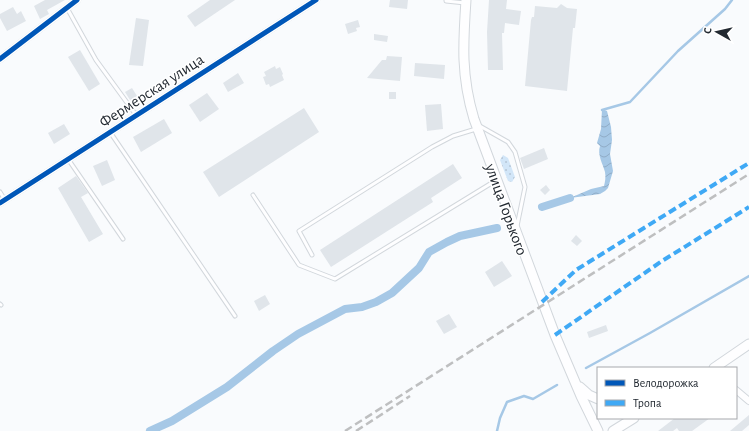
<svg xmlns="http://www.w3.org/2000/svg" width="749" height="431" font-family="'Alegreya Sans',sans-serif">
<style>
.grass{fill:url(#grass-dots)}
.water{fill:url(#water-waves)}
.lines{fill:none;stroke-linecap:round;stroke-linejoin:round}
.stream{stroke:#a6c8e6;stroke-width:2.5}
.canal{stroke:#a6c8e6;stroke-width:8}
.building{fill:#e0e5ea}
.service-casing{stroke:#d2d7dc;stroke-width:5}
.minor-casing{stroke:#d2d7dc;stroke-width:8}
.secondary-casing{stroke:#d2d7dc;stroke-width:11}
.service{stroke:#fefeff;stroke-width:3}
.minor{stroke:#fefeff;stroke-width:6}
.secondary{stroke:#fefeff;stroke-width:9}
.rail{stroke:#bebfc0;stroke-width:2.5;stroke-dasharray:8 4;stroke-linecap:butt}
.quiet{stroke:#3fa9f5;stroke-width:4;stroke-dasharray:8 4;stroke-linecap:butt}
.cycleway-casing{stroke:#fff;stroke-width:8}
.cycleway{stroke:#0057b8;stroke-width:5}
.labels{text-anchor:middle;stroke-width:3;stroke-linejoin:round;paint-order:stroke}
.street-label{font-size:16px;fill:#222931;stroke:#fff}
</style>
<defs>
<pattern id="grass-dots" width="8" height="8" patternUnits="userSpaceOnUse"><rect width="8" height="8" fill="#d2e6f8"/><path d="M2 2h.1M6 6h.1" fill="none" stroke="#b4c5d5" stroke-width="1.8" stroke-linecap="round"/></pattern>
<pattern id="water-waves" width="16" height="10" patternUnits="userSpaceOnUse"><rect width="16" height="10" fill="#a6c8e6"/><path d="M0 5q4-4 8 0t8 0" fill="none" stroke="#8facc6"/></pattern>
</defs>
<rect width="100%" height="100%" fill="#f9fbfd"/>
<polygon class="grass" points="503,155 508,158 515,177 512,182 508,181 500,160"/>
<path class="water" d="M602,109L607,111L611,127L612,140L610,154L613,171L608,188L605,191L600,194L570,198L591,189L604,186C605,182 606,177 605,172C603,164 597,155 600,146L597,143L601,129Z"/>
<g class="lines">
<g class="stream">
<polyline points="602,110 630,102 678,51 725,9 732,0"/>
<polyline points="586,368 650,333 749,276"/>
<polyline points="497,431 500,418 507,402 524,396 533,399 557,385"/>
</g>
<g class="canal">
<polyline points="542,207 570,198"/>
<polyline points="150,431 172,421 227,387 273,351 298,334 345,309 362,307 376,302 392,293 419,268 429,252 447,242 460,236 497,228"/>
</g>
</g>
<g class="building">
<polygon points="45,0 65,0 47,10 49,14 40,19 34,6"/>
<polygon points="210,0 235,0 195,27 187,16"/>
<polygon points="390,0 408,0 407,9 389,7"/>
<polygon points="489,0 507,0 506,9 521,11 519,25 505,23 504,33 502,33 503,70 488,70 487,32"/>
<polygon points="561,4 567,8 577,9 575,28 573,28 567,91 525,86 531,20 532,17 534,17 535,6 557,8"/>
<polygon points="13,7 17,14 21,11 26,21 7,31 0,18 0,14"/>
<polygon points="136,18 149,20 143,66 129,65"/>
<polygon points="358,20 360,27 356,28 357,31 348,34 345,24"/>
<polygon points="374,34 388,36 387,42 374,40"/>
<polygon points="80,50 100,84 89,91 68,57"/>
<polygon points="387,56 402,57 400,81 367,78 382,60 386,60"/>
<polygon points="415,63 445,65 444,79 414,76"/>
<polygon points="275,66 276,69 280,67 283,74 282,75 284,80 270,87 269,84 266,85 263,77 266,76 264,72"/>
<polygon points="238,73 244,83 228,92 223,83"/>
<polygon points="132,88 137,96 130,100 125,92"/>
<rect x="389" y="92" width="7" height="7"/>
<polygon points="207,93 219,109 200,122 189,105"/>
<polygon points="441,104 443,129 427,131 425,105"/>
<polygon points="304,108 319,132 219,197 203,172"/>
<polygon points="164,119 172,133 141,152 133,137"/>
<polygon points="64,124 70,134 54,144 48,133"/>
<polygon points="544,148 548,159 524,169 520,158"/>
<polygon points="107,160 115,180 102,186 93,166"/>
<polygon points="453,164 462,178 431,198 433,202 331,267 320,250"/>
<polygon points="76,176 88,193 81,197 103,234 89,242 58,188"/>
<polygon points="546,185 550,190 545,195 540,190"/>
<polygon points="576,235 582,241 577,246 571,241"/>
<polygon points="502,261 512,276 494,287 485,272"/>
<polygon points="265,295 270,304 259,311 254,301"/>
<polygon points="449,314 457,327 444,334 436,321"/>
<polygon points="606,325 608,331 589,338 587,332"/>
<polygon points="749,415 749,425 742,431 730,431"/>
<polygon points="675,418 710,418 692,431 679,431 677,428 673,431 658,431"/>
</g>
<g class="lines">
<g class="service-casing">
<g id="service">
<polyline points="446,0 446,1 465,3"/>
<polyline points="67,8 96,60 136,115"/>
<polyline points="478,125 508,142 515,152 525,187 517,226"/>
<polyline points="110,132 235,316"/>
<polyline points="68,159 123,239"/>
<polyline points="0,192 5,200"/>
<polyline points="253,195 299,265 335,279 495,181"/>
<polyline points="312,255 299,231 432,147 453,136 476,129"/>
<polyline points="0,304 1,305"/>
</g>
</g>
<g class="minor-casing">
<g id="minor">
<polyline points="0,59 77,0"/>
<polyline points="0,203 316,0"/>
<polyline points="736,390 749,401"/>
</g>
</g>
<g class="secondary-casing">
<g id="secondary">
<path d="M466,0C463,44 461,76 474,119L555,335L581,396L598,431"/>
<polyline points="714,368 749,344"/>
<polyline points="580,387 589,395 598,399"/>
<polyline points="613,431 634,418"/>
</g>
</g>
<use href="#service" class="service"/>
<use href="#minor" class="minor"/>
<use href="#secondary" class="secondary"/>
<g class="rail">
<polyline points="345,431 749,174"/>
<polyline points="356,431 410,396"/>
</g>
<g class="quiet">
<polyline points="542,302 576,270 749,163"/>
<polyline points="555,335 662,261 749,207"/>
</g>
<g class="cycleway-casing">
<g id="cycleway">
<polyline points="0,59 77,0"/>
<polyline points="0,203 316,0"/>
</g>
</g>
<use href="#cycleway" class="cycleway"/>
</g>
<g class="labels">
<g class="street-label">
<text transform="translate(151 90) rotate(-33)" y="6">Фермерская улица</text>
<text transform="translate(507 209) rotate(70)" y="6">улица Горького</text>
</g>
</g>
<rect x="597" y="367" width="140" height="52" fill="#ffffff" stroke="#a7a9ad"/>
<rect x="605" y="380" width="20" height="6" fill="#0057b8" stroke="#a7a9ad"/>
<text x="633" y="387" font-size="12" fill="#222931">Велодорожка</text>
<rect x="605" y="400" width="20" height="6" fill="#3fa9f5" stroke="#a7a9ad"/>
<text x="633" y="407" font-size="12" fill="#222931">Тропа</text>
<g transform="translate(717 32) rotate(278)" stroke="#ffffff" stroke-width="3" paint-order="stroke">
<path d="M0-3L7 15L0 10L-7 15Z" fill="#222931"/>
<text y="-6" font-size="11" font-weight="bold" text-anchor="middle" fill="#222931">С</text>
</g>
</svg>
